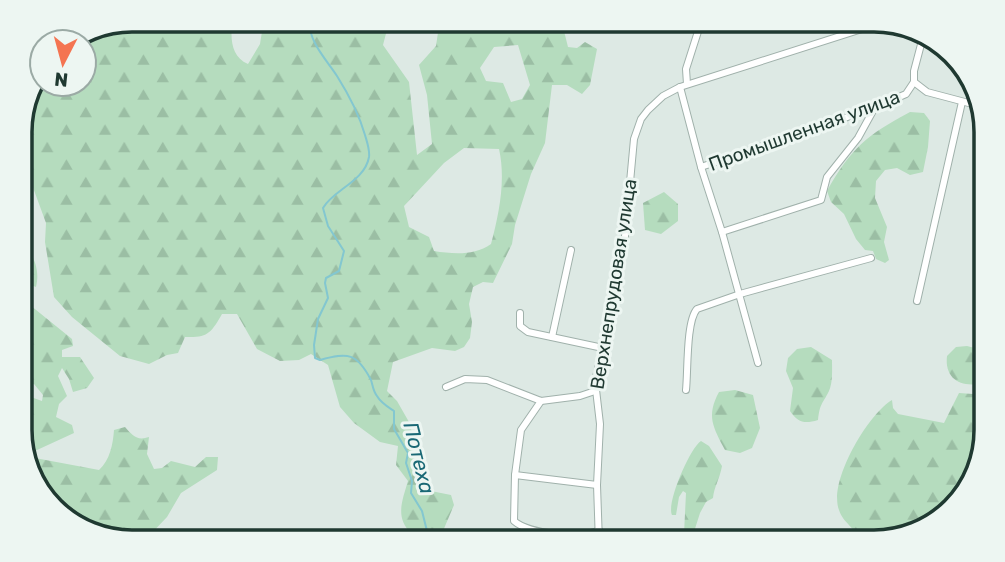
<svg xmlns="http://www.w3.org/2000/svg" width="1005" height="562" font-family="Rubik,sans-serif">
<style>
.forest{fill:url(#forest-firs);fill-rule:evenodd}
.lines{fill:none;stroke-linecap:round;stroke-linejoin:round}
.stream{stroke:#83c7d0;stroke-width:2}
.minor-casing{stroke:#a0b1ab;stroke-width:8}
.minor{stroke:#fff;stroke-width:6}
.labels{text-anchor:middle;stroke-width:6;stroke-linejoin:round;paint-order:stroke}
.street-label{font-size:19px;fill:#1f3931;stroke:#edf6f2}
.water-label{font-size:21px;font-style:italic;fill:#196875;stroke:#edf6f2}
.rim{fill:none;stroke:#1f3931;stroke-width:3.5}
</style>
<defs>
<pattern id="forest-firs" width="22" height="20" patternUnits="userSpaceOnUse" patternTransform="scale(1.75)"><rect width="22" height="20" fill="#b5dcbe"/><path d="M5 1l3.5 6h-7zM16 11l3.5 6h-7z" fill="#9bbea4"/></pattern>
</defs>
<rect width="100%" height="100%" fill="#dde9e4"/>
<g class="forest">
<path d="M131,19H233C230,36 230,56 248,64L260,44L264,19H415L411,24L389,22L383,45L409,82L417,155L432,144L427,95L419,65L436,46L440,19H561L568,47L577,48L585,42L597,49L590,85L582,94L567,85H552L545,143L531,174L515,225L512,244L493,283L483,282L473,287L469,304L472,322L470,338L464,347L455,351L432,348L393,362L387,391L397,401L409,422L421,462L420,478L426,490L451,495L454,505L440,538L442,543H423L422,530H416L411,533C395,518 402,501 408,481L396,465L398,446L380,442L354,423L340,407L328,365L311,354L299,360L280,361L257,349L237,314H222C211,333 208,338 185,337L178,353L167,355L149,364L120,356L72,317L54,297L45,242L46,223L31,182L20,177V117L42,76V84H84V42H71ZM518,45L530,85L522,99L511,102L503,83L486,81L480,68L494,47ZM464,148L499,149C506,180 499,214 491,244C474,256 453,254 434,251L429,237L409,227L404,206L444,163Z"/>
<path d="M910,112L924,113L930,121L928,147L923,172L910,175L897,168L885,170L876,181L875,198L887,227L884,242L889,260L885,263L876,259L873,251L865,250L856,239L844,214L831,202L827,191C851,148 867,135 910,112Z"/>
<polygon points="664,192 678,204 678,221 661,234 645,230 643,203"/>
<path d="M20,237C31,253 41,266 36,287C16,281 20,253 20,237Z"/>
<polygon points="20,297 72,339 73,346 62,350 62,357 80,357 94,378 87,388 73,392 69,379 62,368 58,376 67,396 59,404 56,417 72,425 74,433 24,456 20,446 20,398 28,396 42,401 43,395 34,384 26,384 20,387"/>
<path d="M967,346L986,351V382C964,389 944,381 947,356L956,347Z"/>
<path d="M811,347L832,360C832,370 833,382 829,391C822,405 820,403 818,420C805,424 798,423 790,411L793,388L786,371L788,358L797,349Z"/>
<path d="M735,390L753,395L760,428L752,448L740,453L725,450C713,427 706,416 719,392Z"/>
<path d="M959,393L973,394L986,399V438L971,486L930,528L881,543H859C855,525 844,525 839,510C828,482 868,414 892,400L893,408L898,414L944,423Z"/>
<path d="M125,427C133,436 137,441 149,437L147,454L154,469L162,468L171,461L195,467L206,457H218L217,470L181,493L167,517L147,538V543H131L76,528L38,493L31,474L35,458L99,470C110,460 113,444 114,430Z"/>
<path d="M701,441L709,446L722,466C720,478 714,487 713,498L706,502L700,513L693,535L684,534L686,493L683,491L679,497L676,515H672C666,503 690,448 701,441Z"/>
</g>
<g class="lines">
<path class="stream" d="M308,19C311,45 323,55 337,76C349,95 359,114 365,135C367,142 370,150 369,157C365,181 333,190 323,208L328,226L344,251L339,271L326,278L325,283L328,298L318,319L314,345L315,358L320,360C348,352 357,353 371,380C373,386 373,391 377,396C381,403 388,407 394,411V429L408,453L406,463L412,481L411,493L422,511L430,543"/>
<g class="minor-casing">
<g id="minor">
<polyline points="914,82 927,92 980,106"/>
<polyline points="914,82 914,71 924,33"/>
<polyline points="687,84 686,69 702,19"/>
<polyline points="680,87 701,167 874,108 906,94 914,82"/>
<polyline points="701,167 722,232 758,363"/>
<polyline points="722,232 821,200 827,177 858,138 874,109"/>
<polyline points="917,301 962,102"/>
<polyline points="520,313 520,326 528,332 603,348"/>
<polyline points="552,337 571,250"/>
<polyline points="446,387 465,379 487,380 541,401 580,396 595,391"/>
<path d="M686,390C688,372 686,321 697,309L740,294L871,258"/>
<path d="M541,401L521,430L515,475L514,521C529,534 582,540 599,530"/>
<polyline points="515,475 597,485"/>
<polyline points="599,543 597,485 600,424 595,381 607,332 625,236 634,139 641,119 648,110 663,96 680,87 884,22"/>
</g>
</g>
<use href="#minor" class="minor"/>
</g>
<g class="labels">
<g class="street-label">
<text transform="translate(804 130) rotate(-20)" y="7">Промышленная улица</text>
<text transform="translate(613 284) rotate(-81)" y="7">Верхнепрудовая улица</text>
</g>
<g class="water-label">
<text transform="translate(419 458) rotate(76)" y="7">Потеха</text>
</g>
</g>
<path d="M0 0H1005V562H0ZM132 32H874A100 100 0 0 1 974 132V430A100 100 0 0 1 874 530H132A100 100 0 0 1 32 430V132A100 100 0 0 1 132 32Z" fill="#edf6f2" fill-rule="evenodd"/>
<path class="rim" d="M132 32H874A100 100 0 0 1 974 132V430A100 100 0 0 1 874 530H132A100 100 0 0 1 32 430V132A100 100 0 0 1 132 32Z"/>
<g transform="translate(63 63) rotate(186)"><circle r="33" fill="#edf6f2" stroke="#9baaa5" stroke-width="2"/>
<path d="M0-5L12 26L0 18L-12 26Z" fill="#f47451"/>
<text y="-10" font-size="19" font-weight="bold" text-anchor="middle" fill="#1f3931">N</text>
</g>
</svg>
